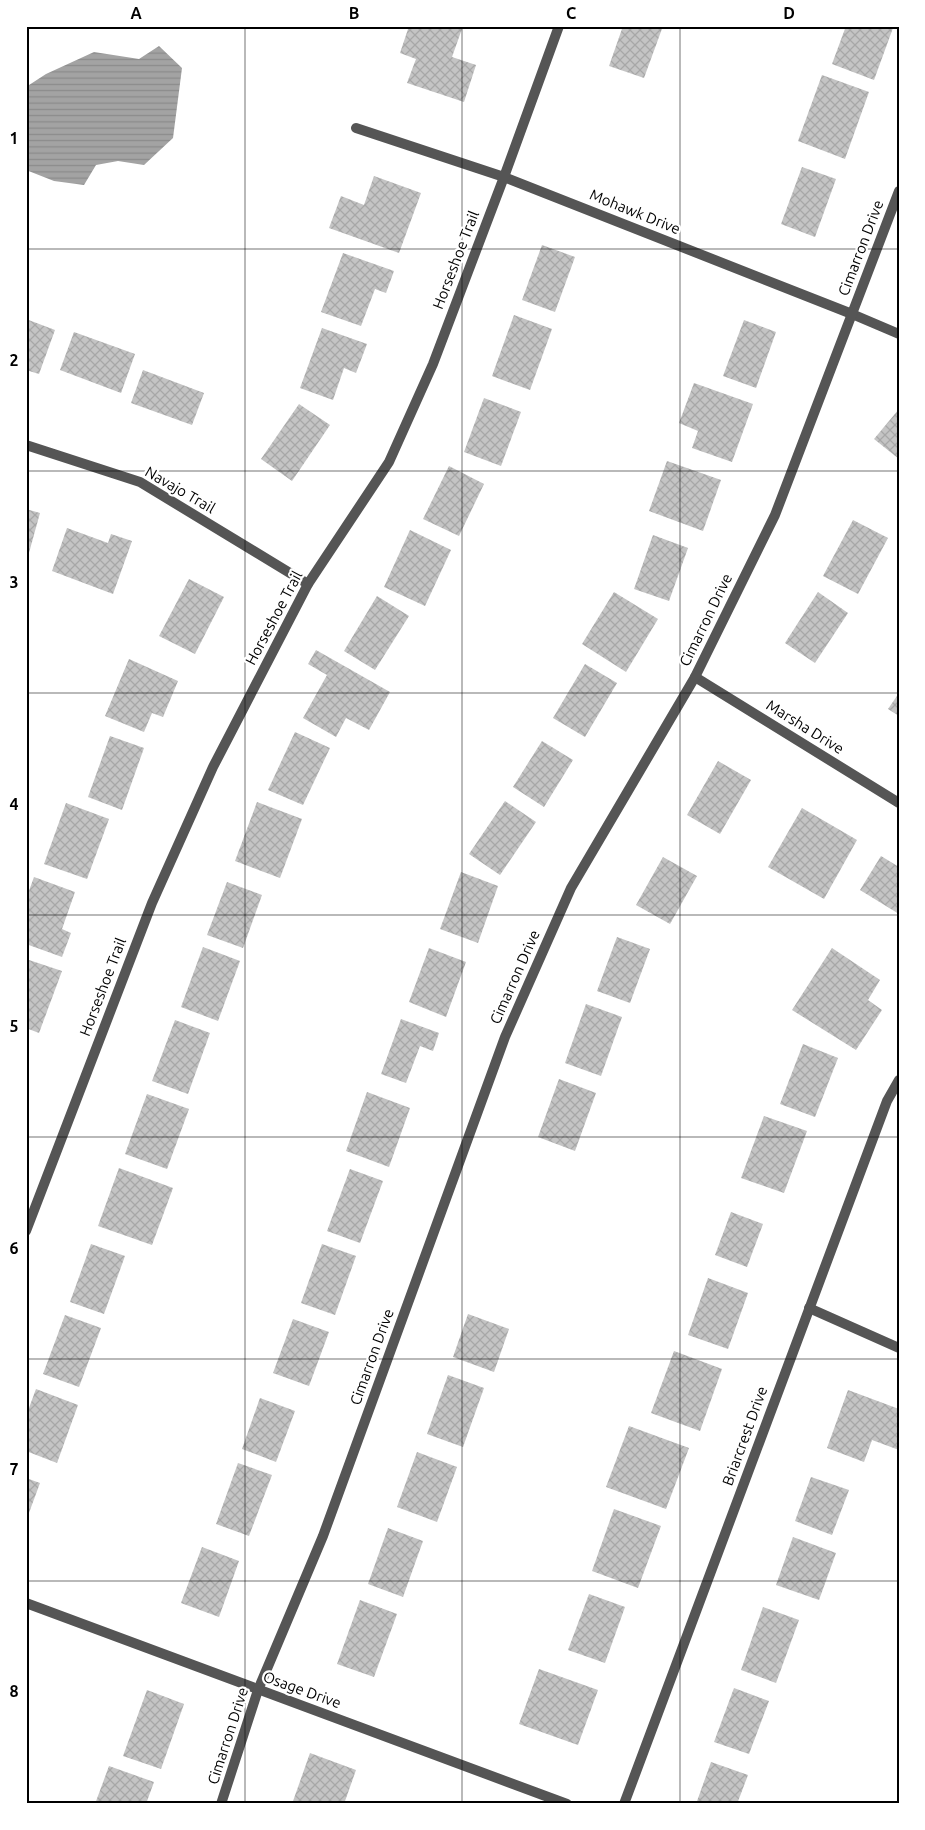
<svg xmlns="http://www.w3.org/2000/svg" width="925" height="1830" font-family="Ubuntu,sans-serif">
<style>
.water{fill:url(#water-rules)}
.building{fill:url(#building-cross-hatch)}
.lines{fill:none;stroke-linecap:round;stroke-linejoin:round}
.minor{stroke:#555;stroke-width:10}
.grid{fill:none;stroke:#000;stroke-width:1;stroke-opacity:0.55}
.labels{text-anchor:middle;stroke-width:4.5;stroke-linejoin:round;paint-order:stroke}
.street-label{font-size:15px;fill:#000;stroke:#fff}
.neatline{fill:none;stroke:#000;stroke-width:2}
.grid-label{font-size:16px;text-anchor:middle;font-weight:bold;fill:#000}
</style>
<defs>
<pattern id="water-rules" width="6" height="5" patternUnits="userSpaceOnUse" patternTransform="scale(1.25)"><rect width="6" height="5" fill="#a3a3a3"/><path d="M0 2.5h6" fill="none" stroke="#8b8b8b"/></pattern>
<pattern id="building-cross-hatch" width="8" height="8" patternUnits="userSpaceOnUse" patternTransform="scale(1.25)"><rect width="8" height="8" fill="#c4c4c4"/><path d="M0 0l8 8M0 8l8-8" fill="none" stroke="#a7a7a7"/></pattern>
</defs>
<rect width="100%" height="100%" fill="#fff"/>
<polygon class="water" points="159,46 182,68 173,138 144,165 118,161 96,165 84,185 54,181 26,170 26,87 46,74 94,52 139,59"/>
<g class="building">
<polygon points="409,26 463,26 452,57 476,65 464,102 407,83 416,59 400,53"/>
<polygon points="623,26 663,26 644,78 609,66"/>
<polygon points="846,26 887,26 893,28 874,80 832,64"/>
<polygon points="822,75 869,92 845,159 798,141"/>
<polygon points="802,167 836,179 815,237 781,224"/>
<polygon points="374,176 421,193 399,253 329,228 341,196 364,205"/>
<polygon points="542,245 575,257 555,312 522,300"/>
<polygon points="343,253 394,271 386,293 375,289 361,326 321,312"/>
<polygon points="514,315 552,329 530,390 492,376"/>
<polygon points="26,319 55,330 39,374 26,370"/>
<polygon points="744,320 776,332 756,388 723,376"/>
<polygon points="322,328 367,344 356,373 344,368 333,400 300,388"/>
<polygon points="74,332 135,354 121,393 60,370"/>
<polygon points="143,370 204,393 192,425 131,403"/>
<polygon points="694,383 753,404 732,462 692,448 698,431 679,423"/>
<polygon points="484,398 521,412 501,466 464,452"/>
<polygon points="299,404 330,425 292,481 261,459"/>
<polygon points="899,409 899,459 874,439"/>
<polygon points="667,461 721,480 703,531 649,511"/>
<polygon points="449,466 484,484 459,536 423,519"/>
<polygon points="26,509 40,513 27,560 26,560"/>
<polygon points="853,520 888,538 858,594 823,576"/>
<polygon points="67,528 108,543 111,534 132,541 113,594 52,571"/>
<polygon points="410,530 451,550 425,606 384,587"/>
<polygon points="653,535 688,548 669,601 634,589"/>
<polygon points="189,579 224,597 195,654 159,636"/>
<polygon points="614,592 658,619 626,672 582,644"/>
<polygon points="818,592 848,613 815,663 785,643"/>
<polygon points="377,596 409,616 375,670 344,651"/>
<polygon points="316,650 390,692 369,730 346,718 336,737 303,718 327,675 308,664"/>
<polygon points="129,659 178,681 163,717 152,713 144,732 105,716"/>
<polygon points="585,664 617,683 585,737 553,718"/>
<polygon points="899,693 899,716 888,709"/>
<polygon points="295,732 330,748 303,805 268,790"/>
<polygon points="110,736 144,748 122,810 88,797"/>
<polygon points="542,741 573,760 544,807 513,787"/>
<polygon points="718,761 751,780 720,834 687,815"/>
<polygon points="505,801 536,822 500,875 469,854"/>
<polygon points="257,802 302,819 280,878 235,861"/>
<polygon points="66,803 109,819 87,879 44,864"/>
<polygon points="802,808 857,840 824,899 768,867"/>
<polygon points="881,856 899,867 899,914 860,890"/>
<polygon points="663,857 697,876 670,924 636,905"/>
<polygon points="461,872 498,886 478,943 440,929"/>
<polygon points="34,877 75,892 62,929 71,933 62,957 26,944 26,899"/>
<polygon points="227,882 262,895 243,948 207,935"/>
<polygon points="617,937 650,949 630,1003 597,991"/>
<polygon points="203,947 240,961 218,1021 181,1007"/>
<polygon points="429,948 466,962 446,1017 409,1002"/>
<polygon points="832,948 880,980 868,1000 882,1010 856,1050 792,1010"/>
<polygon points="26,959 62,971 39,1033 26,1028"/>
<polygon points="586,1004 622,1017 601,1076 565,1063"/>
<polygon points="401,1019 439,1033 433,1051 420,1046 406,1083 381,1074"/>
<polygon points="175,1020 210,1033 188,1094 152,1081"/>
<polygon points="803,1044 838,1058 815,1117 780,1104"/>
<polygon points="559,1079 596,1093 575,1151 538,1137"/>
<polygon points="367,1092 410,1108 389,1167 346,1151"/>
<polygon points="147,1094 189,1109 167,1169 125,1154"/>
<polygon points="764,1116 807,1131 784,1193 741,1178"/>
<polygon points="119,1168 173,1188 152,1245 98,1226"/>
<polygon points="350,1169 383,1181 360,1243 327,1231"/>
<polygon points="731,1212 763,1224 747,1267 715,1255"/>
<polygon points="91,1244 125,1256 104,1314 70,1302"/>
<polygon points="322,1244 356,1256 335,1315 301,1303"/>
<polygon points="708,1278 748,1293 728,1349 688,1335"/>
<polygon points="468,1314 509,1329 494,1372 453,1357"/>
<polygon points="65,1315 101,1328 79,1387 43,1374"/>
<polygon points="293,1319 329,1332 309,1386 273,1373"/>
<polygon points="674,1351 722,1369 700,1431 651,1413"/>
<polygon points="448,1375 484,1388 463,1447 427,1434"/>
<polygon points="36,1389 78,1405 57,1463 26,1451 26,1416"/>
<polygon points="848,1390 899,1409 899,1450 872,1440 864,1462 827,1448"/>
<polygon points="260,1398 295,1411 276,1462 242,1449"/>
<polygon points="629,1426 689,1448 666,1509 606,1487"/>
<polygon points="417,1452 457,1467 437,1522 397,1507"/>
<polygon points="238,1463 272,1475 249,1536 216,1524"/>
<polygon points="811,1477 849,1490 832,1535 795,1521"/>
<polygon points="26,1478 40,1483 26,1521"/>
<polygon points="614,1509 661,1526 638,1588 592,1571"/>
<polygon points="388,1528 423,1541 403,1597 368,1584"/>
<polygon points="793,1537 836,1553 819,1600 776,1585"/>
<polygon points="202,1547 239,1561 219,1617 181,1603"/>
<polygon points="589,1594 625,1607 605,1663 568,1650"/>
<polygon points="360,1600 397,1614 374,1677 337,1664"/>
<polygon points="763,1607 799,1620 776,1683 741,1670"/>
<polygon points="539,1669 598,1690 578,1745 519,1724"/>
<polygon points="734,1688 769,1701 749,1754 714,1742"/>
<polygon points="147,1690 184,1704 161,1769 123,1756"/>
<polygon points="310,1753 356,1770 344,1804 292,1804"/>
<polygon points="711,1762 748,1775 737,1804 696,1804"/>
<polygon points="109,1766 154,1782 146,1804 95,1804"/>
</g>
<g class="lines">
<g class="minor">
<polyline points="356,128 504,177 852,314 899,334"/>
<polyline points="26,445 140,482 308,584"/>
<polyline points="695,677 899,803"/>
<polyline points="26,1231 152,903 213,767 308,584 389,462 433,364 504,177 559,26"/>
<polyline points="809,1308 899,1348"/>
<polyline points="26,1603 567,1804"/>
<polyline points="221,1804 258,1690 323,1536 505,1037 571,888 695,677 775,515 899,191"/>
<polyline points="624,1804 887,1101 899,1080"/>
</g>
</g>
<path class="grid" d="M245,26V1804M462,26V1804M680,26V1804M26,249H899M26,471H899M26,693H899M26,915H899M26,1137H899M26,1359H899M26,1581H899"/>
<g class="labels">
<g class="street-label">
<text transform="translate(635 212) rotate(22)" y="5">Mohawk Drive</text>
<text transform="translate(861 248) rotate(-69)" y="5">Cimarron Drive</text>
<text transform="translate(456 260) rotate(-69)" y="5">Horseshoe Trail</text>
<text transform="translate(180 490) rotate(30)" y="5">Navajo Trail</text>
<text transform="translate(274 618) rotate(-62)" y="5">Horseshoe Trail</text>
<text transform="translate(706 620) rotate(-64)" y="5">Cimarron Drive</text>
<text transform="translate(805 727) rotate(32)" y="5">Marsha Drive</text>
<text transform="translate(515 977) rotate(-66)" y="5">Cimarron Drive</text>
<text transform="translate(103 987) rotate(-69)" y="5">Horseshoe Trail</text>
<text transform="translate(372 1357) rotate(-70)" y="5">Cimarron Drive</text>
<text transform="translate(745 1436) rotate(-70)" y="5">Briarcrest Drive</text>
<text transform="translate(302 1690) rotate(20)" y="5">Osage Drive</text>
<text transform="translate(228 1736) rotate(-72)" y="5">Cimarron Drive</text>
</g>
</g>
<rect width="925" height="1830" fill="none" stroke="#ffffff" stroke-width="55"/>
<rect x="28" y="28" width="870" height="1774" class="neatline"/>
<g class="grid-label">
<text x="136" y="19">A</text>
<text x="354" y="19">B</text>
<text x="571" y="19">C</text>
<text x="789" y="19">D</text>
<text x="14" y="144">1</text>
<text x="14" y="366">2</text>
<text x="14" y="588">3</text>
<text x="14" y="810">4</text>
<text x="14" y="1032">5</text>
<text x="14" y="1254">6</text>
<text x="14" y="1475">7</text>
<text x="14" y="1697">8</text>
</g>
</svg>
